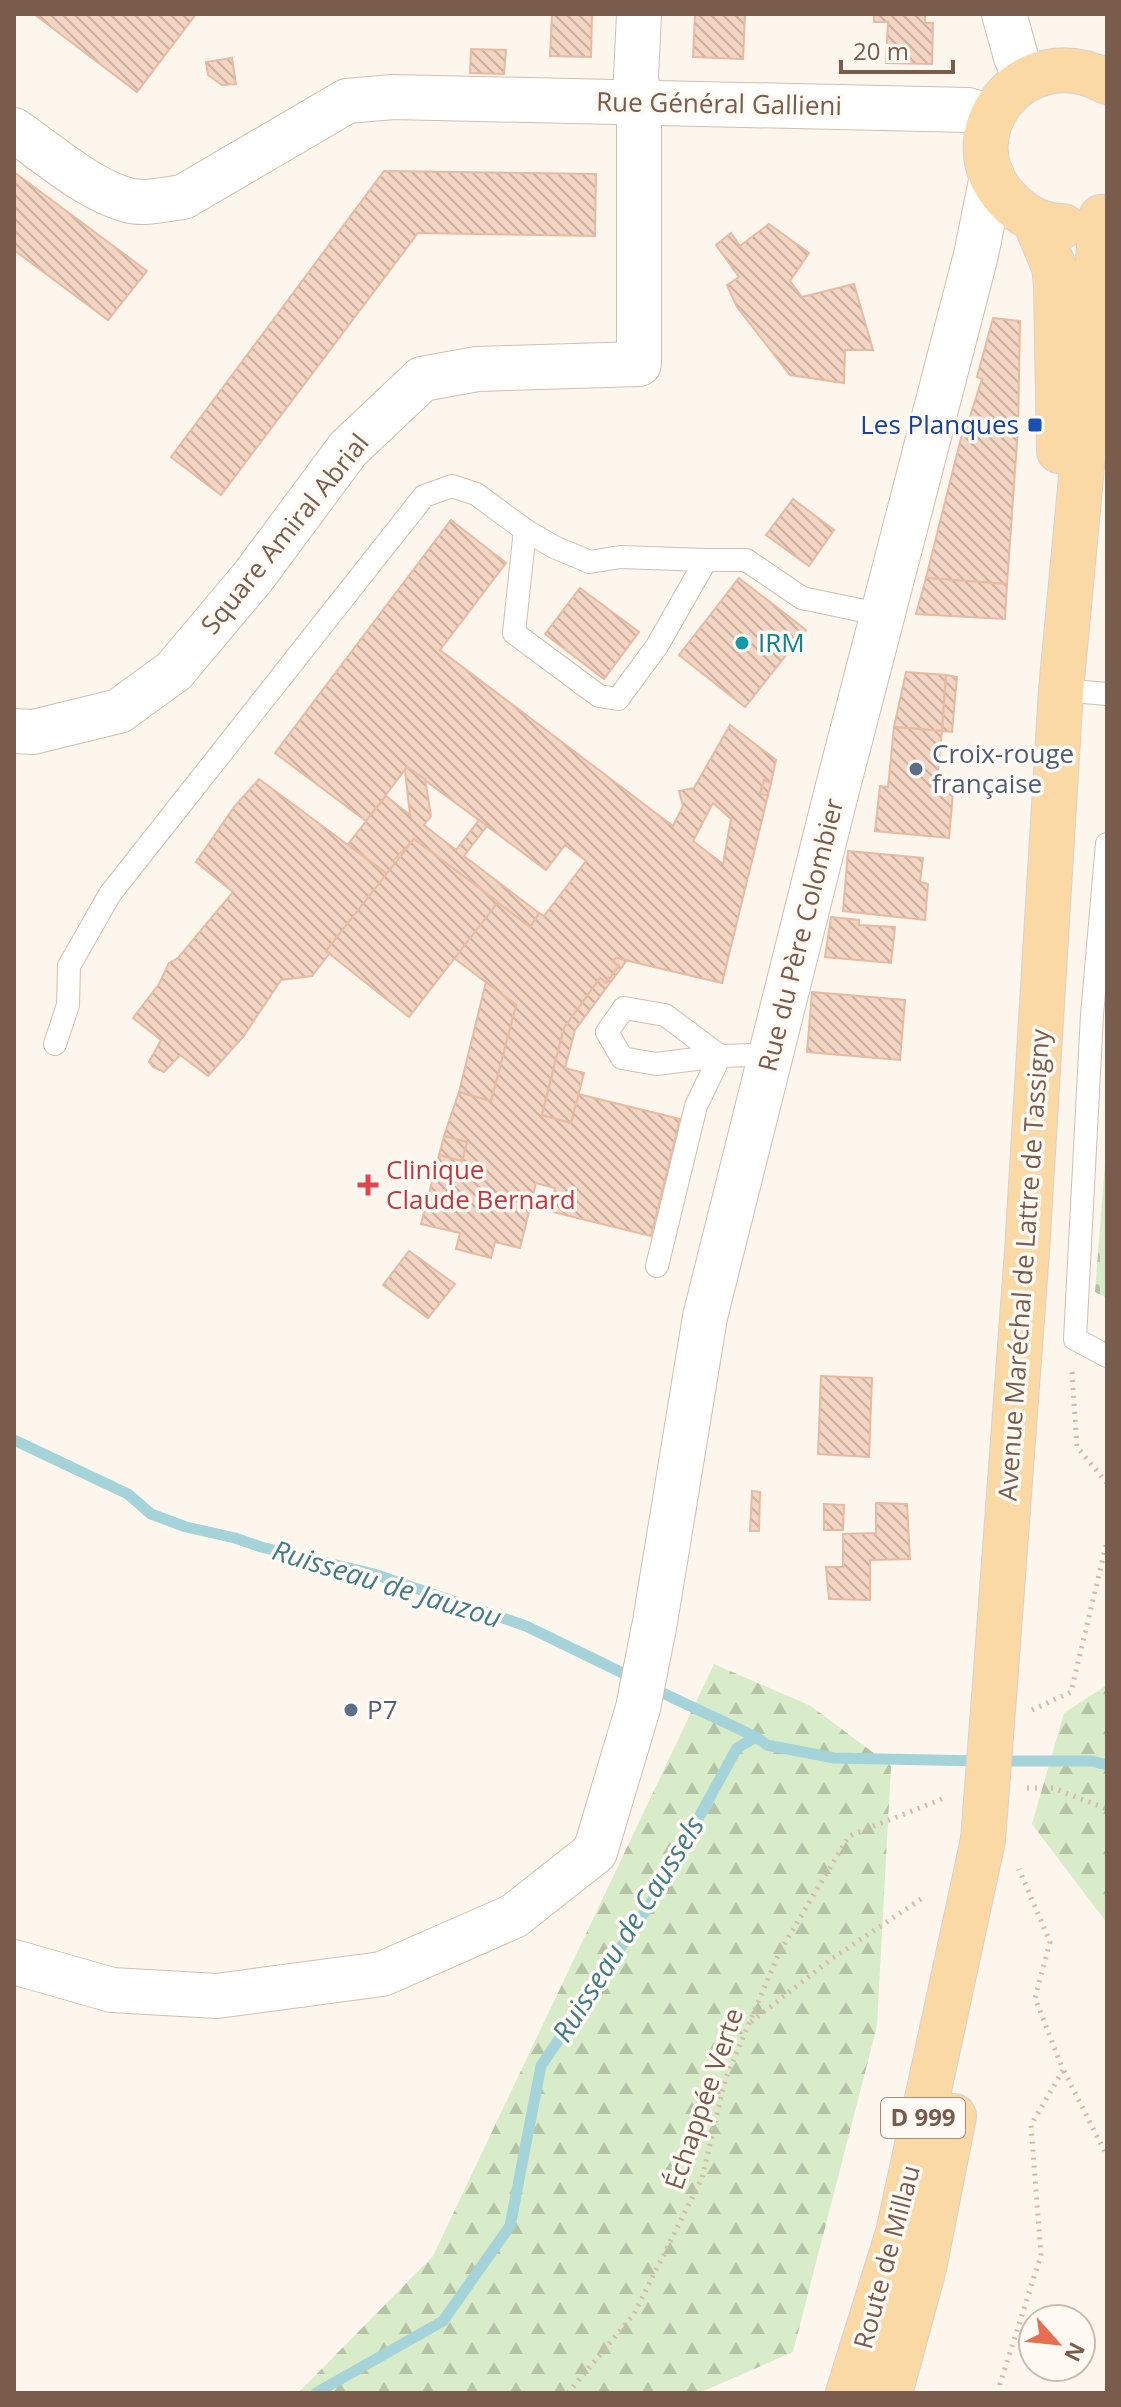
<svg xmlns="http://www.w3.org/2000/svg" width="1121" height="2407" font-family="'Open Sans',sans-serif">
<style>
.forest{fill:url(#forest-firs)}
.cemetery{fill:url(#cemetery-stones)}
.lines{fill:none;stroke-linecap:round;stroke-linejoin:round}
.stream{stroke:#a5d3da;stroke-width:11}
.building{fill:url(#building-back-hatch);stroke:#e6bba3;stroke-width:2;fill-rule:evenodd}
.service-casing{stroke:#d1beb0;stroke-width:24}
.minor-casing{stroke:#d1beb0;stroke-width:46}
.primary-casing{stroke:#dad1cd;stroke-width:46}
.path{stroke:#d9b8a5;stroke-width:5;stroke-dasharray:2 6;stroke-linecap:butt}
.service{stroke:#fff;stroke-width:22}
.minor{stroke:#fff;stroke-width:44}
.primary{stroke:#fbd9a5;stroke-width:44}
.primary-bridge-casing{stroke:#dad1cd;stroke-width:46;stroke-linecap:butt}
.primary-bridge{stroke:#fbd9a5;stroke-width:44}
.transit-dot{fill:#1a4fb4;stroke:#fffaf3;stroke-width:3}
.culture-dot{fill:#0f9aa8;stroke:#fffaf3;stroke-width:3}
.service-dot{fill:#5c6f8a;stroke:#fffaf3;stroke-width:3}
.health-dot{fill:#e0444e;stroke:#fffaf3;stroke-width:3}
.labels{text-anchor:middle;stroke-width:7;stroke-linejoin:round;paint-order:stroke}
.shield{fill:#fffaf3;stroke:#a28b7f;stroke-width:2}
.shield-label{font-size:24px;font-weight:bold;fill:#7a5c4d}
.street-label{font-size:26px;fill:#7a5c4d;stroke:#fffaf3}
.transit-label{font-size:26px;fill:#164399;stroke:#fffaf3;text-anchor:end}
.culture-label{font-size:26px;fill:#0d838f;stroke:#fffaf3;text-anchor:start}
.service-label{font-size:26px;fill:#4e5e75;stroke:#fffaf3;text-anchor:start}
.health-label{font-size:26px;fill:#be3a42;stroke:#fffaf3;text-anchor:start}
.water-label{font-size:28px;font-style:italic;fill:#437c86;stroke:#fffaf3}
</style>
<defs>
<pattern id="forest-firs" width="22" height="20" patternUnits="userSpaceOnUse" patternTransform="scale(2)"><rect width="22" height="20" fill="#d8ecc9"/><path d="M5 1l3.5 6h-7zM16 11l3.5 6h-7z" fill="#b4c2a5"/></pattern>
<pattern id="cemetery-stones" width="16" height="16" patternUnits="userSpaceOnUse" patternTransform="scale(2)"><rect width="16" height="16" fill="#d8ecc9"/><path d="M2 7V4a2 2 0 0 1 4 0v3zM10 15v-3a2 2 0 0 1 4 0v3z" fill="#b4c2a5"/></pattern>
<pattern id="building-back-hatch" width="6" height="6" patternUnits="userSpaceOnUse" patternTransform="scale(2)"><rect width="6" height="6" fill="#f3d5c3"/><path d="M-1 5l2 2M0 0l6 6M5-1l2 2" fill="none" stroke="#cab0a1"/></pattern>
</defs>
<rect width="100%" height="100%" fill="#fdf6ec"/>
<g class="forest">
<polygon points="714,1664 811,1706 891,1766 877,2026 793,2352 699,2393 298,2393 433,2256"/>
<polygon points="1107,1685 1107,1923 1032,1824 1064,1713"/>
</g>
<polygon class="cemetery" points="1107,1137 1107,1298 1095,1292"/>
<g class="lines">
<g class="stream">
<polyline points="14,1440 128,1494 151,1514 186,1527 235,1538 261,1547 374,1574 526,1626 633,1678"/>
<polyline points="652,1688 756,1737 767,1745 834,1758 980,1761"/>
<polyline points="997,1761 1092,1761 1107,1765"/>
<polyline points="316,2393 443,2321 510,2226 541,2066 656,1895 737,1748 756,1737"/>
</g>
</g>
<g class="building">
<polygon points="34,14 196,14 137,92"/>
<polygon points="552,14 592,14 591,57 550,56"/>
<polygon points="695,14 745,14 743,59 693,57"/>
<polygon points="874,14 925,14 925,23 933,23 932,64 886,63 888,22 874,22"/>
<polygon points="471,49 506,50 504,74 470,73"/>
<polygon points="232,58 236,84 222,85 208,75 206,62"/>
<polygon points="384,171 596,174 595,236 418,233 221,495 171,457"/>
<polygon points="14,172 147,271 108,320 14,250"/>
<polygon points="769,224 809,253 790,281 802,297 854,284 873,350 845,350 844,383 790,375 737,307 727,285 739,277 716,245 731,233 740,246"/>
<polygon points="993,318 1020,321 1018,428 968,423 982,379 977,377"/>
<polygon points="965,422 1018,428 1007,584 926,578"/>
<polygon points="793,499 834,530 809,566 766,535"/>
<path d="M451,520L506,563L440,650L673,826L683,806L679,791L694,788L730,725L776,760L771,783L764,780L760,794L768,795L722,983L616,958L613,961L619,966L606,983L600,978L564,1028L550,1082L542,1115L571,1123L578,1094L680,1119L651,1236L549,1211L555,1188L536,1183L520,1248L495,1242L491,1258L456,1249L460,1233L421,1224L439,1155L462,1161L467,1142L444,1136L459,1092L491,1101L516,1005L454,958L498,902L530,927L539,913L544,916L586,861L565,845L546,870L407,767L366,821L275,753ZM713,803L731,819L723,864L693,841Z"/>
<polygon points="739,578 806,630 745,707 679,655"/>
<polygon points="926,578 1007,584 1005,619 916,614"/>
<polygon points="580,588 639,632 604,679 545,634"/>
<polygon points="906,672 946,675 942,731 894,727"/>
<polygon points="946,675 957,677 952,732 942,731"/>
<polygon points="894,727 942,731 936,792 953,793 949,838 875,831 880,786 888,787"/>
<polygon points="407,767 425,779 431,816 424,825 456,850 479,820 487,826 464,856 539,913 530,927 414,839 393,861 396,863 387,874 348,844 386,796 410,815 405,770"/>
<polygon points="259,779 387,874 326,951 329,954 312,976 281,980 243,1037 208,1076 180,1055 164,1072 153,1067 149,1062 161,1040 133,1018 159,984 169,963 178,958 233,892 196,862 234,807"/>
<polygon points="764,780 771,783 768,795 760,794"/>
<polygon points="414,839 498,902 409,1017 326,951"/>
<polygon points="848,851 923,858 920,882 928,884 925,920 843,911"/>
<polygon points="831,917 859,920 859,925 895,927 891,963 825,957"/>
<polygon points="616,958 627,960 575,1030 565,1068 584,1073 571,1123 542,1115 564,1028 600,978 606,983 619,966 613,961"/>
<polygon points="486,982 516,1005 491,1101 459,1092"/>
<polygon points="812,992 905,1000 900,1060 807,1052"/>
<polygon points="444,1136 467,1142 462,1161 439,1155"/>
<polygon points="409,1251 455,1284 428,1318 383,1285"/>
<polygon points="821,1376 872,1378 869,1457 818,1454"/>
<polygon points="752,1491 760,1492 759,1531 750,1531"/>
<polygon points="876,1503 907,1504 910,1559 870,1560 870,1600 829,1599 826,1567 843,1567 843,1534 876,1533"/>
<polygon points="824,1504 844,1505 843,1530 824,1530"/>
</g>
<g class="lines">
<g class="service-casing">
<g id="service">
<polyline points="525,530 554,547 590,562 620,557 706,560"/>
<polyline points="1061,690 1107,694"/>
<polyline points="1107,844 1092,1015 1075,1339 1107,1356"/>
<polygon points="624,1008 665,1015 720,1056 656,1064 622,1058 607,1032"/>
<polyline points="55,1044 68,1005 69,966 110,894 424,496 452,486 476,494 525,530 514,633 599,696 618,699 657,646 706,560 746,560 802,598 883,615"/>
<polyline points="657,1266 696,1106 720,1056 754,1055 770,1059"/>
</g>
</g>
<g class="minor-casing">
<g id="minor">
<polyline points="1004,14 1016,57 1026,79"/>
<path d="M14,130C47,153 88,189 127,200C144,205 166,199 183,197L347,101L393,97L968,110L992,117"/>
<polyline points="14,731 33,732 119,711 174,671 253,577 348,449 422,379 477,369 639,364 639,102 636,77 639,14"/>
<polyline points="14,1962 112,1990 217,1996 382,1974 514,1916 595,1852 638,1708 655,1622 705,1317 837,790 976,255 992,176"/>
</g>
</g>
<g class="primary-casing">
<g id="primary">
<polyline points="1035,221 1054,267 1056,285 1059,451"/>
<path d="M1063,226C1042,226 1023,216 1009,201C945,136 1024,36 1107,82"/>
<polyline points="995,1684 1027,1251 1061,690 1088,403 1101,217"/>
<polyline points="848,2393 898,2233 983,1840"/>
<polyline points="890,2393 924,2268 954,2116"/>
</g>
</g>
<g class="path">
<polyline points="1072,1372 1077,1447 1107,1483"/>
<polyline points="1032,1710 1071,1692 1107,1541"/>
<polyline points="1027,1788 1053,1788 1107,1809"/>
<polyline points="751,2022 830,1960 924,1897"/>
<polyline points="1064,2071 1107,2156"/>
<polyline points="568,2393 634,2314 702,2178 725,2080 779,1953 849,1836 947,1797"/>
<polyline points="1000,2393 1000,2384 1041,2255 1031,2125 1063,2070 1035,1998 1050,1942 1019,1869"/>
</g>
<use href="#service" class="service"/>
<use href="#minor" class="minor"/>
<use href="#primary" class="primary"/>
<g class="primary-bridge-casing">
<polyline id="primary-bridge" points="983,1840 995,1684"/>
</g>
<use href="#primary-bridge" class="primary-bridge"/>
</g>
<rect class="transit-dot" x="1027" y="417" width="16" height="16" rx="4"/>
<circle class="culture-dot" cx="742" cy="643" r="8"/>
<g class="service-dot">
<circle cx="916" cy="769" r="8"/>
<circle cx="351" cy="1710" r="8"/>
</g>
<path class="health-dot" d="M364 1173h8v8h8v8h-8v8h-8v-8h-8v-8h8z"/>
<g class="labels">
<rect class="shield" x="881" y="2098" width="84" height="40" rx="6"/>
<g class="shield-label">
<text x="923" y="2126">D 999</text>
</g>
<g class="street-label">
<text transform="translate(719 104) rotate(1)" y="9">Rue Général Gallieni</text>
<text transform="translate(285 534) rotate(-51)" y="9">Square Amiral Abrial</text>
<text transform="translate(801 935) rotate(-76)" y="9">Rue du Père Colombier</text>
<text transform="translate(1024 1265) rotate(-86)" y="9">Avenue Maréchal de Lattre de Tassigny</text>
<text transform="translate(704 2099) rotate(-71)" y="9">Échappée Verte</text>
<text transform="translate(887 2257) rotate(-75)" y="9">Route de Millau</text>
</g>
<g class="transit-label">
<text x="1019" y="434">Les Planques</text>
</g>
<g class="culture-label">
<text x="758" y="652">IRM</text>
</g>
<g class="service-label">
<text x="932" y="763">Croix-rouge<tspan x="932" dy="30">française</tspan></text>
<text x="367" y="1719">P7</text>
</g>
<g class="health-label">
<text x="386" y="1179">Clinique<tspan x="386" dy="30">Claude Bernard</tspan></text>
</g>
<g class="water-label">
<text transform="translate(387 1584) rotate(17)" y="10">Ruisseau de Jauzou</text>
<text transform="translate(628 1929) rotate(-58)" y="10">Ruisseau de Caussels</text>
</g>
</g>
<rect width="1121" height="2407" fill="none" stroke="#7a5c4d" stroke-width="32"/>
<g transform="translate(1057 2343) rotate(117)"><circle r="38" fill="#fffaf3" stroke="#cabbb1" stroke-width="2"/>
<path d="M0-6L14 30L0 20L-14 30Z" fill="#e76f51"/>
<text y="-12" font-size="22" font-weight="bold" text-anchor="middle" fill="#7a5c4d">N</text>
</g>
<path d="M841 60v12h112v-12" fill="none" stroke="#7a5c4d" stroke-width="4"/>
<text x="853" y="60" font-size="24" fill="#7a5c4d" stroke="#fffaf3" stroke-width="6" paint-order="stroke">20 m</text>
</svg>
